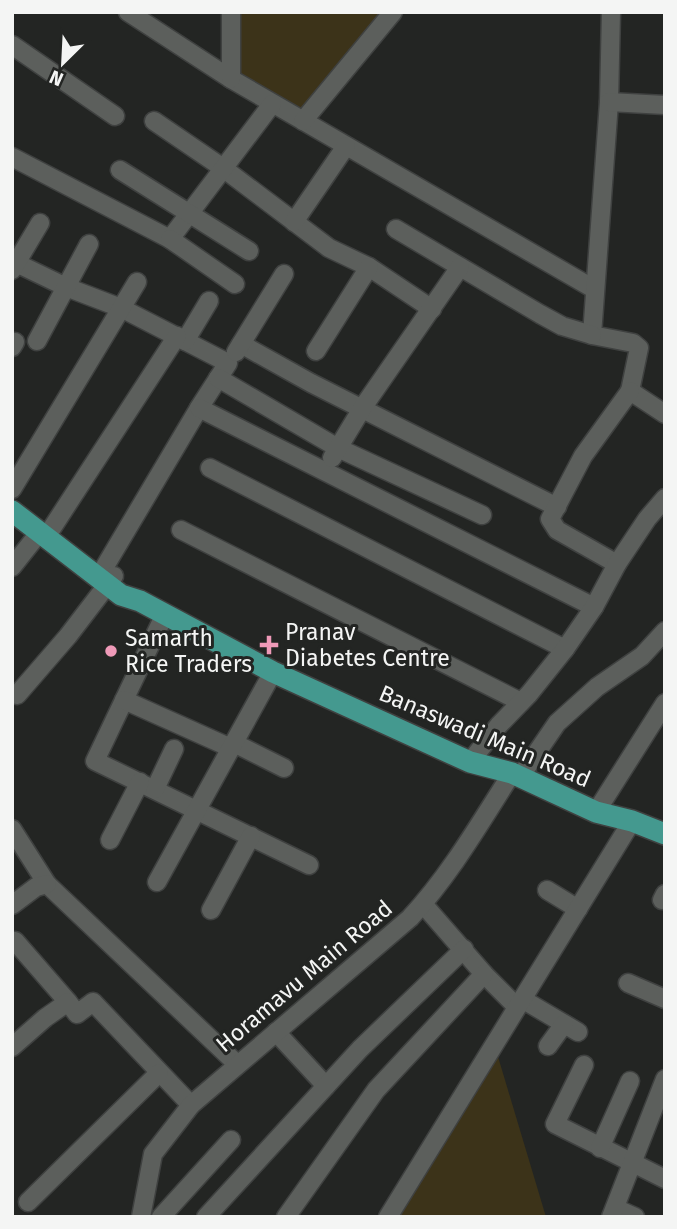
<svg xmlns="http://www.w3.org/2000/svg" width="677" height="1229" font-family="'Fira Sans',sans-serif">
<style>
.green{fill:#3c3319}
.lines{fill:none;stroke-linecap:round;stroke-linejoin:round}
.minor-casing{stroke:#3f4140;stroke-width:21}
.major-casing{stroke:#3f4140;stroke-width:24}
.minor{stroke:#5c5f5c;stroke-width:18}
.major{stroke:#44998f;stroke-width:21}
.poi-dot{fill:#ef9ab8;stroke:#232523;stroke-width:2.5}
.labels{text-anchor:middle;stroke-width:6;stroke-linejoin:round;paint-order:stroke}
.poi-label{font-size:23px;fill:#f4f5f4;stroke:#232523;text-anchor:start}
.street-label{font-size:23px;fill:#f4f5f4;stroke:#232523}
</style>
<rect width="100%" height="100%" fill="#232523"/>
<g class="green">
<polygon points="237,12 383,12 302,112 237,77"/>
<polygon points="496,1050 546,1217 394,1217"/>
</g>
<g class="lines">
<g class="minor-casing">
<g id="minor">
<polyline points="128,12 231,79 594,289"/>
<polyline points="231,12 231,79"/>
<polyline points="611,12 609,102 592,335 633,343 639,348 630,391 665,414"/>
<polyline points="12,45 115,116"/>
<polyline points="609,102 665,105"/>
<polyline points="154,121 223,168 329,248 369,267 432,309"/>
<polyline points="303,121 393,12"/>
<polyline points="12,157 170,239 272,104"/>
<polyline points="120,170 249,251"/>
<polyline points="294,222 346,146"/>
<polyline points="396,229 540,314 562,326 592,335"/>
<polyline points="170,239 235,284"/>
<polyline points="12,261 66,287 121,308 228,363 199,408 104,568"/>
<polyline points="12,270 40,223"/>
<polyline points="37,341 89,244"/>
<polyline points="185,341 209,301"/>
<polyline points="241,344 311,383 557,507"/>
<polyline points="12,347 15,342"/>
<polyline points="316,351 369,267"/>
<polyline points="236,352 284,274"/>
<polyline points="218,378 338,448 482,515"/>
<polyline points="199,408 594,607"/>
<polyline points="332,458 363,407 460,267"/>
<polyline points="210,468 565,649"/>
<polyline points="12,489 137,282"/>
<polyline points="52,528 177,336"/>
<polyline points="181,530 521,702"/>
<polyline points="617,564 557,530 550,519 583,456 630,391"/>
<polyline points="12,567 39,533"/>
<polyline points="165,614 95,761 309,865"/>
<polyline points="17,695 68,636 114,576"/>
<polyline points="124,700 231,748"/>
<polyline points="234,743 284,768"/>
<polyline points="470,762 499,725 529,694 565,649 594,607 617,564 647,519 665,498"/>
<polyline points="520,777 557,723 597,687 642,656 665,631"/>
<polyline points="155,789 174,749"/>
<polyline points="596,812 665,703"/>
<polyline points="12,829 47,884 237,1064"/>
<polyline points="110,840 140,782"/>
<polyline points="157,882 273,672"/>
<polyline points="547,890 578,909"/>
<polyline points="662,900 665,894"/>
<polyline points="423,904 484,974 517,1007"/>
<polyline points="12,905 36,887 47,884"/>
<polyline points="211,910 251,836"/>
<polyline points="15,941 68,1002"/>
<polyline points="628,983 665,999"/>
<polyline points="522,999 578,1032"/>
<polyline points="276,1032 326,1086"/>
<polyline points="548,1046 564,1024"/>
<polyline points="12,1047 45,1018 68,1002 77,1014 93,1002 191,1105"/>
<polyline points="584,1065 555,1124 665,1179"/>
<polyline points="600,1148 630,1081"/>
<polyline points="28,1202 159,1073"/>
<polyline points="615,1208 635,1217"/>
<path d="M141,1217L153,1154L191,1105L410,918C450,875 480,823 512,773"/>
<polyline points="161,1217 231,1140"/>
<polyline points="206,1217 360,1049 464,949"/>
<polyline points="286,1217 376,1090 484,974"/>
<polyline points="388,1217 632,821"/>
<polyline points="611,1217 665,1079"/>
</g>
</g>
<g class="major-casing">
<polyline id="major" points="12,511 121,595 140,601 273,672 470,762 512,773 596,812 632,821 665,834"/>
</g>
<use href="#minor" class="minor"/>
<use href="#major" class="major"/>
</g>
<g class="poi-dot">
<path d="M265.5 634.5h7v7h7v7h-7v7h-7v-7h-7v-7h7z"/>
<circle cx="111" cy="651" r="7"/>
</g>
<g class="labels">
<g class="poi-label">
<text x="285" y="640">Pranav<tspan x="285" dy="26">Diabetes Centre</tspan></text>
<text x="125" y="646">Samarth<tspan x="125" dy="26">Rice Traders</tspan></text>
</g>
<g class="street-label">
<text transform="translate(485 736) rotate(23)" y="8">Banaswadi Main Road</text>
<text transform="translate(304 976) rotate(-40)" y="8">Horamavu Main Road</text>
</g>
</g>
<rect width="677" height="1229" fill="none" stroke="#f4f5f4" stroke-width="28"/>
<g transform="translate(63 63) rotate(204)" stroke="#232523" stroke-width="5" paint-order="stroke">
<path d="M0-5L12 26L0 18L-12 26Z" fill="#f4f5f4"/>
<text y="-10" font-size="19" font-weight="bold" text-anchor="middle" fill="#f4f5f4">N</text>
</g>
</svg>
